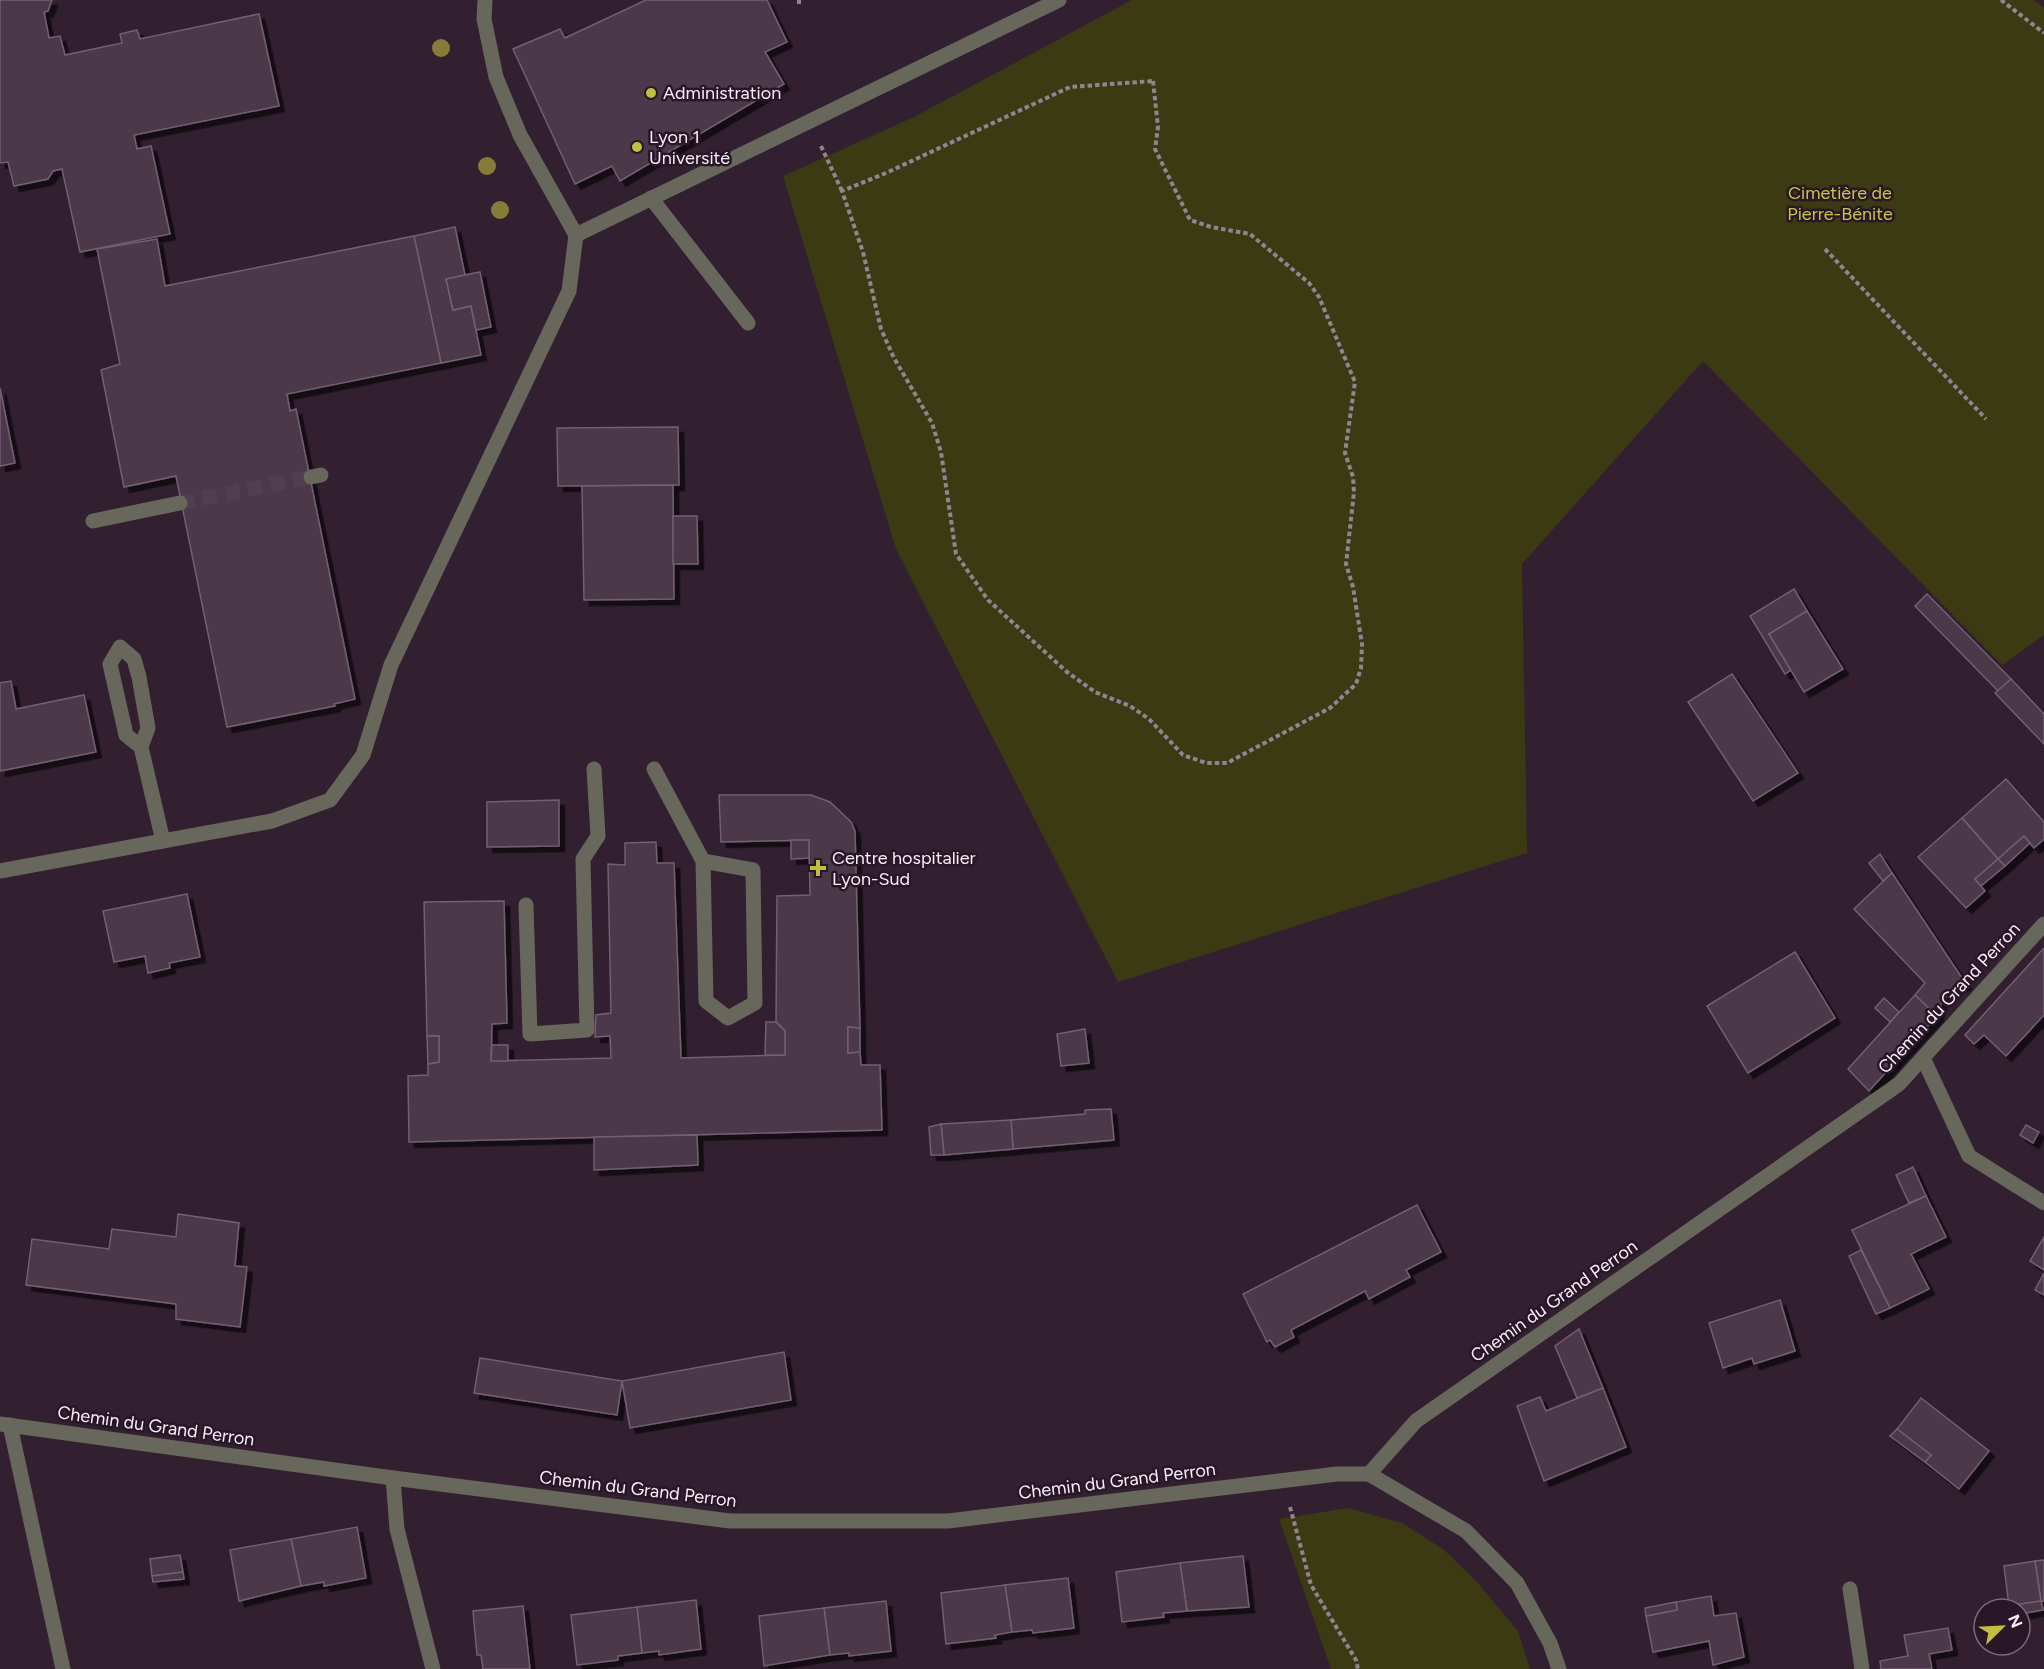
<svg xmlns="http://www.w3.org/2000/svg" width="2044" height="1669" font-family="Figtree,sans-serif">
<style>
.green{fill:#3b3a13}
.building{fill:#4b3749;stroke:#745e72;stroke-width:1.5;filter:url(#shadow)}
.lines{fill:none;stroke-linecap:round;stroke-linejoin:round}
.minor-tunnel{stroke:#503f4f;stroke-width:15;stroke-dasharray:15 8;stroke-linecap:butt}
.path{stroke:#928391;stroke-width:4;stroke-dasharray:4.5 3;stroke-linecap:butt}
.minor{stroke:#67675c;stroke-width:15}
.tree{fill:#867b39}
.poi-dot{fill:#c1be40;stroke:#281727;stroke-width:2}
.labels{text-anchor:middle;stroke-width:5;stroke-linejoin:round;paint-order:stroke}
.poi-label{font-size:18px;fill:#faeef9;stroke:#281727;text-anchor:start}
.park-label{font-size:18px;fill:#cac640;stroke:#281727}
.street-label{font-size:18px;fill:#faeef9;stroke:#281727}
</style>
<defs>
<filter id="shadow"><feDropShadow dx="5.5" dy="5.5" stdDeviation="0" flood-color="#0009"/></filter>
</defs>
<rect width="100%" height="100%" fill="#322031"/>
<g class="green">
<polygon points="1132,0 2034,0 2044,8 2044,635 2002,665 1703,361 1522,564 1527,853 1118,982 896,549 783,176 914,117"/>
<polygon points="1348,1508 1402,1523 1443,1549 1478,1583 1518,1631 1530,1669 1331,1669 1279,1519"/>
</g>
<g class="building">
<polygon points="0,0 52,0 48,11 44,12 49,38 60,36 65,55 122,43 120,34 137,30 140,39 259,14 279,106 134,135 137,149 151,146 170,234 80,252 62,169 53,171 48,179 14,186 8,162 0,163"/>
<polygon points="646,0 767,0 787,42 765,52 784,84 620,181 612,166 575,184 513,49 560,29 565,38"/>
<polygon points="455,227 465,275 446,279 453,310 471,306 481,355 441,363 414,236"/>
<polygon points="414,236 441,363 287,394 290,411 296,409 355,699 334,704 335,706 227,727 176,476 124,487 101,370 120,364 97,249 157,239 165,286"/>
<polygon points="480,272 491,327 476,330 471,306 453,310 446,279"/>
<polygon points="0,388 15,463 0,466"/>
<polygon points="678,427 679,485 558,486 557,428"/>
<polygon points="673,485 674,599 584,600 582,486"/>
<polygon points="673,516 697,516 698,564 673,564"/>
<polygon points="1794,589 1807,611 1769,634 1791,670 1785,674 1750,616"/>
<polygon points="1927,594 2011,679 1998,691 1915,606"/>
<polygon points="1807,611 1843,669 1804,692 1769,634"/>
<polygon points="1732,674 1798,773 1753,801 1688,702"/>
<polygon points="2011,679 2044,714 2044,744 1995,693"/>
<polygon points="11,681 16,709 84,695 96,752 0,771 0,683"/>
<polygon points="2006,779 2044,822 2044,839 2034,848 2024,836 1998,859 1962,818"/>
<polygon points="719,795 811,795 830,802 851,822 855,831 860,1028 848,1027 848,1053 860,1052 861,1065 880,1065 882,1130 409,1142 408,1076 428,1075 428,1064 439,1062 439,1036 427,1036 424,902 504,901 507,1023 492,1024 491,1061 611,1058 610,1036 595,1037 596,1015 611,1013 608,864 625,865 625,843 656,842 657,863 674,863 681,1058 785,1055 785,1031 776,1022 777,896 810,895 809,840 721,842"/>
<polygon points="559,800 559,846 487,847 487,802"/>
<polygon points="1962,818 1998,859 1975,879 1985,891 1966,908 1918,857"/>
<polygon points="2024,836 2030,843 2005,866 1998,859"/>
<polygon points="791,840 809,840 809,858 791,859"/>
<polygon points="1880,854 1892,873 1883,881 1869,863"/>
<polygon points="1998,859 2005,866 1981,886 1975,879"/>
<polygon points="1892,873 1966,984 1953,990 1942,1001 1937,1016 1915,995 1925,983 1854,909"/>
<polygon points="187,894 200,957 169,963 170,968 148,973 145,956 114,962 103,911"/>
<polygon points="2044,948 2044,1015 2006,1056 1984,1035 1974,1044 1965,1035"/>
<polygon points="1795,952 1835,1018 1748,1073 1707,1006"/>
<polygon points="1915,995 1937,1016 1869,1091 1848,1069"/>
<polygon points="1884,998 1899,1012 1890,1022 1875,1008"/>
<polygon points="766,1022 776,1022 785,1031 785,1055 765,1055"/>
<polygon points="848,1027 860,1028 860,1052 848,1053"/>
<polygon points="1085,1029 1089,1063 1061,1066 1057,1034"/>
<polygon points="427,1036 439,1036 439,1062 428,1064"/>
<polygon points="492,1045 508,1045 508,1061 491,1061"/>
<polygon points="1111,1109 1114,1140 1013,1149 1011,1120 1085,1114 1085,1110"/>
<polygon points="1011,1120 1013,1149 944,1155 941,1124"/>
<polygon points="941,1124 944,1155 931,1155 929,1127"/>
<polygon points="2026,1125 2039,1132 2033,1143 2020,1135"/>
<polygon points="697,1135 698,1165 594,1170 594,1137"/>
<polygon points="1913,1167 1926,1196 1909,1203 1896,1175"/>
<polygon points="1926,1196 1946,1237 1911,1254 1929,1289 1890,1308 1852,1230"/>
<polygon points="1417,1205 1441,1252 1406,1270 1410,1277 1369,1299 1365,1291 1291,1330 1294,1337 1275,1347 1270,1340 1267,1342 1243,1294"/>
<polygon points="178,1214 239,1223 235,1266 247,1267 240,1327 176,1319 176,1304 26,1285 32,1239 109,1249 112,1229 176,1237"/>
<polygon points="2044,1237 2044,1270 2030,1261"/>
<polygon points="1861,1250 1890,1308 1876,1314 1849,1256"/>
<polygon points="2044,1273 2044,1295 2035,1290"/>
<polygon points="1780,1300 1795,1351 1754,1364 1752,1358 1723,1368 1709,1323"/>
<polygon points="1579,1329 1603,1388 1577,1398 1555,1346"/>
<polygon points="784,1352 791,1400 630,1428 622,1381"/>
<polygon points="480,1358 622,1381 617,1415 474,1393"/>
<polygon points="1603,1388 1626,1447 1544,1481 1517,1406 1540,1397 1546,1411"/>
<polygon points="1921,1398 1989,1451 1959,1489 1925,1462 1931,1455 1897,1429"/>
<polygon points="1897,1429 1931,1455 1925,1462 1890,1436"/>
<polygon points="357,1527 366,1578 324,1586 324,1582 301,1586 291,1539"/>
<polygon points="291,1539 301,1586 239,1601 230,1550"/>
<polygon points="180,1555 183,1572 152,1576 150,1559"/>
<polygon points="1243,1556 1249,1607 1187,1611 1180,1563"/>
<polygon points="2044,1560 2044,1601 2041,1601 2035,1561"/>
<polygon points="2035,1561 2041,1601 2009,1606 2004,1566"/>
<polygon points="1180,1563 1187,1611 1163,1613 1164,1617 1122,1622 1116,1572"/>
<polygon points="183,1572 184,1579 153,1582 152,1576"/>
<polygon points="1068,1578 1074,1628 1033,1633 1032,1630 1012,1632 1005,1585"/>
<polygon points="1005,1585 1012,1632 995,1635 996,1638 946,1644 941,1593"/>
<polygon points="1711,1596 1714,1616 1736,1613 1744,1657 1713,1665 1709,1641 1653,1652 1646,1616 1677,1610 1676,1602"/>
<polygon points="696,1600 701,1649 659,1655 659,1651 642,1653 637,1607"/>
<polygon points="886,1601 891,1651 849,1656 849,1653 830,1655 824,1608"/>
<polygon points="2041,1601 2043,1610 2020,1614 2020,1609 2010,1609 2009,1606"/>
<polygon points="1676,1602 1677,1610 1646,1616 1645,1608"/>
<polygon points="523,1606 530,1669 483,1669 481,1655 477,1655 473,1611"/>
<polygon points="637,1607 642,1653 618,1656 618,1660 577,1665 571,1615"/>
<polygon points="824,1608 830,1655 764,1666 759,1616"/>
<polygon points="1948,1628 1952,1650 1929,1654 1932,1669 1881,1669 1880,1661 1908,1656 1904,1635"/>
</g>
<g class="lines">
<polyline class="minor-tunnel" points="180,503 311,477"/>
<g class="path">
<polyline points="2001,0 2044,33"/>
<polyline points="799,4 799,0"/>
<polygon points="1153,81 1158,127 1155,149 1190,220 1211,227 1250,234 1309,283 1319,297 1355,382 1345,453 1353,477 1354,492 1346,564 1353,587 1362,644 1361,668 1356,684 1330,708 1227,763 1206,763 1183,755 1149,719 1130,706 1095,692 1067,672 988,600 956,554 941,452 932,423 894,358 881,329 863,252 842,191 886,173 1070,87"/>
<polyline points="821,146 842,191"/>
<polyline points="1825,249 1986,419"/>
<polyline points="1290,1507 1311,1585 1356,1660 1358,1669"/>
</g>
<g class="minor">
<polyline points="651,198 748,323"/>
<polyline points="576,235 1059,0"/>
<polyline points="311,477 321,475"/>
<polyline points="93,521 180,503"/>
<polyline points="141,747 126,735 110,664 120,647 134,659 139,677 148,728 141,747 163,841"/>
<polyline points="654,769 703,861 706,1001 728,1018 755,1003 753,870 703,861"/>
<polyline points="0,871 272,821 330,800 363,755 391,665 569,291 576,235 520,135 496,77 484,19 485,0"/>
<polyline points="526,905 530,1034 587,1030 583,859 598,836 594,769"/>
<polyline points="1923,1058 1969,1156 2044,1203"/>
<polyline points="0,1424 393,1478 730,1521 948,1521 1337,1474 1369,1474 1416,1421 1899,1084 2044,924"/>
<polyline points="10,1425 63,1669"/>
<polyline points="1369,1474 1466,1531 1517,1583 1550,1643 1559,1669"/>
<polyline points="393,1478 397,1529 433,1669"/>
<polyline points="1850,1589 1862,1669"/>
</g>
</g>
<g class="tree">
<circle cx="441" cy="48" r="9"/>
<circle cx="487" cy="166" r="9"/>
<circle cx="500" cy="210" r="9"/>
</g>
<g class="poi-dot">
<circle cx="651" cy="93" r="6"/>
<circle cx="637" cy="147" r="6"/>
<path d="M815 859h6v6h6v6h-6v6h-6v-6h-6v-6h6z"/>
</g>
<g class="labels">
<g class="poi-label">
<text x="663" y="99">Administration</text>
<text x="649" y="143">Lyon 1<tspan x="649" dy="21">Université</tspan></text>
<text x="832" y="864">Centre hospitalier<tspan x="832" dy="21">Lyon-Sud</tspan></text>
</g>
<g class="park-label">
<text x="1840" y="199">Cimetière de<tspan x="1840" dy="21">Pierre-Bénite</tspan></text>
</g>
<g class="street-label">
<text transform="translate(1949 998) rotate(-47)" y="6">Chemin du Grand Perron</text>
<text transform="translate(1554 1301) rotate(-35)" y="6">Chemin du Grand Perron</text>
<text transform="translate(156 1426) rotate(8)" y="6">Chemin du Grand Perron</text>
<text transform="translate(1117 1481) rotate(-7)" y="6">Chemin du Grand Perron</text>
<text transform="translate(638 1489) rotate(7)" y="6">Chemin du Grand Perron</text>
</g>
</g>
<g transform="translate(2002 1627) rotate(66)"><circle r="28" fill="#281727" stroke="#7c6d7b" stroke-width="1.5"/>
<path d="M0-4.5L10 22L0 15L-10 22Z" fill="#c1be40"/>
<text y="-9" font-size="16" font-weight="bold" text-anchor="middle" fill="#faeef9">N</text>
</g>
</svg>
